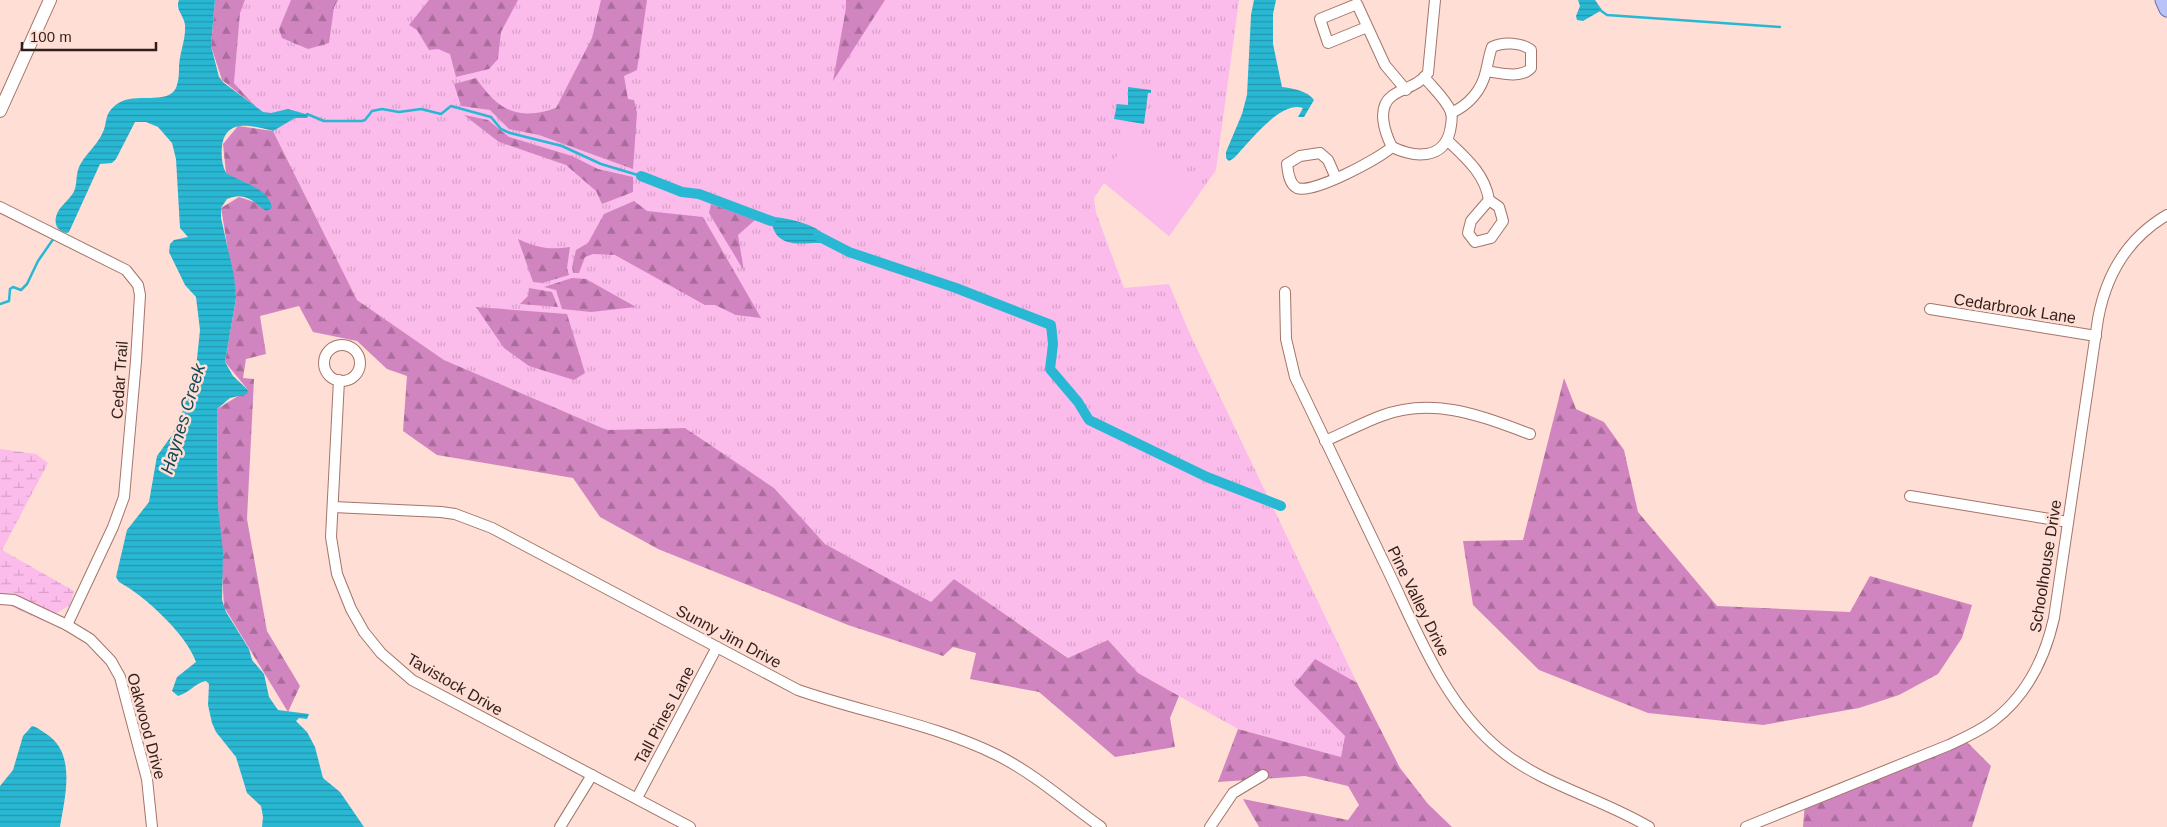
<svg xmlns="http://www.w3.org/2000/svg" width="2167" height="827" font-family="Helvetica,sans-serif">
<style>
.grass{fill:url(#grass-tufts)}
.forest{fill:url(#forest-firs)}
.wetland{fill:url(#wetland-marsh)}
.pitch{fill:#fbbbeb}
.water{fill:url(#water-rules)}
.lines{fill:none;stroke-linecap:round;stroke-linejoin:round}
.stream{stroke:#29b8d4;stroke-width:2.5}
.canal{stroke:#29b8d4;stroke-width:10}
.minor-casing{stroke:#a47568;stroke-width:12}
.tertiary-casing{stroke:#a47568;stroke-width:14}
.primary-casing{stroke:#6c70a6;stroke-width:17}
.minor{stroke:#fff;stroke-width:10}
.tertiary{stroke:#fff;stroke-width:12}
.primary{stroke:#bac3f7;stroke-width:15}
.labels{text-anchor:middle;stroke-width:5;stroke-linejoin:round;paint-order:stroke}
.street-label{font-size:16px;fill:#321f1a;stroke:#feded5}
.water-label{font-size:18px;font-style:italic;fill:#114a56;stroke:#feded5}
</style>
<defs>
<pattern id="grass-tufts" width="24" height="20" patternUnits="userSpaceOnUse" patternTransform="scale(1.25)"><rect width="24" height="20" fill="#fbbbeb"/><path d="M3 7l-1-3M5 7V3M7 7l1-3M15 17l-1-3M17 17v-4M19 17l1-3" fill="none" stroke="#d8a0c9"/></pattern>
<pattern id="forest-firs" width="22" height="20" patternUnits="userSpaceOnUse" patternTransform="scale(1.25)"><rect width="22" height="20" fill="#d185c0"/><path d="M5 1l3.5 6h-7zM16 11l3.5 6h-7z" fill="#aa6c9b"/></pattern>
<pattern id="wetland-marsh" width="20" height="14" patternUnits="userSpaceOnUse" patternTransform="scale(1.25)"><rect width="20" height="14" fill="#fbbbeb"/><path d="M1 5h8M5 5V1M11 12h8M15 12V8" fill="none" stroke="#d8a0c9"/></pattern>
<pattern id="water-rules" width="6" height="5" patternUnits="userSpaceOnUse" patternTransform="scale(1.25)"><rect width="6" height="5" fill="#29b8d4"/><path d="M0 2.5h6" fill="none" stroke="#2495ab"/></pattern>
</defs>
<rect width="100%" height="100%" fill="#feded5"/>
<polygon class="grass" points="245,0 1239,0 1216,170 1169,236 1104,183 1094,198 1096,213 1124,288 1169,284 1189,332 1357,683 1315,660 1346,736 1341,757 1238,729 1138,673 1108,640 1069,658 954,579 931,602 825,544 774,488 683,428 607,430 444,360 357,300 273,131 256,107 234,83 240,12"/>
<g class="forest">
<polygon points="215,0 245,0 240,13 234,83 256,107 222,80 211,46"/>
<polygon points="291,0 338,0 334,7 329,43 308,49 282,38 279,29"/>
<polygon points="429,0 518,0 501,32 498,59 489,69 456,77 450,54 438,49 429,50 417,30 409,25"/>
<path d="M601,0H647L637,70L624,76L628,99L634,100L637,113L633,169L539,135L509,129L490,110L461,106L454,84L476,78C499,111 517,121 556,108L592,38Z"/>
<polygon points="846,0 885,0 833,81 846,8"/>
<polygon points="464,115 488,120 509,137 572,156 598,169 633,177 633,192 602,204 596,191 566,165 499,142"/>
<polygon points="238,126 273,131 357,300 444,360 607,430 685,428 774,488 825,544 931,602 954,579 1068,658 1108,640 1138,673 1179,696 1170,718 1175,747 1115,757 1039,692 970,679 976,653 953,647 943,656 848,625 658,549 600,517 573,478 437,455 403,431 407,376 387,369 357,341 313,332 299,306 260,316 266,354 246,359 243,378 254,379 247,519 267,631 300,686 288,712 224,607 218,506 217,409 248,390 225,362 236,298 221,208 239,197 270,207 226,173 223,144"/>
<polygon points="634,201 647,211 703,217 761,318 736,315 715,305 705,305 615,255 593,254 585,257 579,273 573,273 572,267 576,250 588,243 604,214"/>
<polygon points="711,204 755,220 738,235 744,271 709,213"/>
<path d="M518,239C537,248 549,250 570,247L567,268L569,275L542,283L533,282Z"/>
<polygon points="572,278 586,279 636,307 591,312 562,309 556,290 544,287"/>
<polygon points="529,288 552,292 558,307 520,304 528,296"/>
<polygon points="476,307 567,314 585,373 574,380 529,366 504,348"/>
<polygon points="1564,378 1576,409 1604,422 1624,450 1638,512 1717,606 1850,612 1870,576 1972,605 1962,638 1938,674 1899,695 1859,708 1763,725 1648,713 1539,670 1473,605 1463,541 1523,540"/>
<polygon points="1315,659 1357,683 1400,768 1428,804 1452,827 1259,827 1243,799 1348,820 1359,805 1348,786 1305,776 1218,782 1238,729 1341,757 1345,736 1294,685"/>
<polygon points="1963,738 1991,766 1972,827 1803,827 1805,802"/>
</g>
<polygon class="wetland" points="0,449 36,454 48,463 2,550 74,591 70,605 43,621 0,601"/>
<polygon class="pitch" points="1131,138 1199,194 1169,236 1100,177"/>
<g class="water">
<path d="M179,0H215L211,46L219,77L224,83L263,112L271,113L288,109L309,115L307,118H295L273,131C253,126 226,117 222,146C221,156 222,165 226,173C240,182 269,188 272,208L266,211C254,202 245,191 227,199L221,208V218L234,276L236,298L225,362L233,376L248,390L247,394L230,398L217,409L218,506L223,552L222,600L226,612L249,649L252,660L264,674L269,697L278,710L309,714L307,719L299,718L296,721L307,732L315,747L323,778L340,792L364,827H262L263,817L261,806L247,793L236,757L216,732L212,723L208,705L209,684L206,681C195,683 189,693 178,696L172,691L177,677L196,662C187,635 145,596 119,582L116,577L127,530L149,502L157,456L172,435L180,419L196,368L200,330L196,297L185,285L169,252L170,244L174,240L188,237L180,228L176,159L172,143L158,127L146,122H135L116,159L112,163L100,164L69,232L67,233C59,232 54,226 56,217C58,206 71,200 75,189C77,182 76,174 79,167C84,156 95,147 101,136C109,123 102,115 117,104C135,91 167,106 176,88C179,80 179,74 179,66C180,51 186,39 185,25C184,15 175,10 179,0Z"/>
<path d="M1254,0H1276L1273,14V44L1282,87C1292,88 1308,91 1314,100L1304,117H1298L1303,108C1280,100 1248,144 1234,158L1229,161L1226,158V152L1242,114L1247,95L1251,15Z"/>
<polygon points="1578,0 1595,0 1602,10 1583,21 1577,20 1576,16 1580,6"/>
<polygon points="1128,87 1151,90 1151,93 1148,93 1144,124 1114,119 1117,104 1128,105"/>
<path d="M759,214C778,218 797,219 815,228C821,231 824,237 830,240L828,244C812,240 788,250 776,234C774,231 773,227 771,223L757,220Z"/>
<path d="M32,726C37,727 40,730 45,733C77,752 65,797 60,827H0V786L13,770L23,736Z"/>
</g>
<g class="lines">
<g class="stream">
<polyline points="1600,10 1607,15 1780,27"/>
<polyline points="307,114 324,121 362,121 365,120 372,111 382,109 399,112 421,109 441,114 451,106 491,117 501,129 510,133 562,146 601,164 641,176"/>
<polyline points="0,304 9,301 10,289 13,287 21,290 27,284 38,261 54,238"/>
</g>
<g class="canal">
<polyline points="641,176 682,192 699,194 771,221"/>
<polyline points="818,236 849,252 956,288 1051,325 1053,344 1050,369 1078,402 1089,420 1207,477 1281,506"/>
</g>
<g class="minor-casing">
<g id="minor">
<polyline points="1367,27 1328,43 1320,19 1357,4 1385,65 1406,90"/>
<path d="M1451,113C1469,105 1482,90 1486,71C1488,63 1489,55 1492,47C1503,42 1521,42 1531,50V68C1521,79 1500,73 1486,71"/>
<path d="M1447,140C1466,158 1485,174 1489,200"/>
<path d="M1392,147C1385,133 1376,108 1392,96C1404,87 1417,87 1428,73L1435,0"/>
<path d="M1336,178L1328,160L1320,153L1300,156L1287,164C1288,172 1289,184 1297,188C1314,194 1378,159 1392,147C1413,157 1443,161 1450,131C1451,125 1453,118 1451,112C1446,99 1433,88 1424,77"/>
<polygon points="1489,200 1499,207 1503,221 1491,238 1475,242 1468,233 1471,221"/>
<polyline points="0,207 126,270 138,285 140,295 136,361 124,497 113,527 67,625"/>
<path d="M1285,292L1286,339L1295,377C1326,443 1358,509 1390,575C1419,636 1445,704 1499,749C1542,785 1601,798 1649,827"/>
<polyline points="1930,309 2096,336"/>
<circle cx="342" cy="363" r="18"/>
<polyline points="339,380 331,537 337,574 351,609 364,632 381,653 412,680 690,827"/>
<path d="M1325,441C1344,433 1362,423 1381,416C1433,396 1481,416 1530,434"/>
<polyline points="1910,496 2068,522"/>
<path d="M333,507L441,512L455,514L492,528L798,690C864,713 934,724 997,755C1035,774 1067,803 1101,827"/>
<polyline points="0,599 14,600 67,625 90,639 111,661 120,677 147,779 152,827"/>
<polyline points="637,798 717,647"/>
<polyline points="560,827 592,775"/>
<polyline points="1210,827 1233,793 1263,775"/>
<path d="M1746,827L1949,745C1964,738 1980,731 1993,721C2026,696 2045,658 2054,618L2098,319C2106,275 2128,238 2167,215"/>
</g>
</g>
<g class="tertiary-casing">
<polyline id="tertiary" points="0,111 50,0"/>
</g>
<g class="primary-casing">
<polyline id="primary" points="2163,0 2167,9"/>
</g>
<use href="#minor" class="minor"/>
<use href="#tertiary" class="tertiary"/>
<use href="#primary" class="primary"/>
</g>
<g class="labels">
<g class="street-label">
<text transform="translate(2015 308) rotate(9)" y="6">Cedarbrook Lane</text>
<text transform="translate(119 380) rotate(-86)" y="6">Cedar Trail</text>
<text transform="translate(2045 566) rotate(-81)" y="6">Schoolhouse Drive</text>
<text transform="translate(1419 601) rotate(64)" y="6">Pine Valley Drive</text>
<text transform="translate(729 636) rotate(28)" y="6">Sunny Jim Drive</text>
<text transform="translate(455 684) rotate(30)" y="6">Tavistock Drive</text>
<text transform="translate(664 715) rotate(-62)" y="6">Tall Pines Lane</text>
<text transform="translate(147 726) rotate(75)" y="6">Oakwood Drive</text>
</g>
<g class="water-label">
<text transform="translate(183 419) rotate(-73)" y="6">Haynes Creek</text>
</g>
</g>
<path d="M22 42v8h134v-8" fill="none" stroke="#321f1a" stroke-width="2.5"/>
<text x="30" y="42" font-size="15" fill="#321f1a" stroke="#feded5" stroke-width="4" paint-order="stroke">100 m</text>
</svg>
